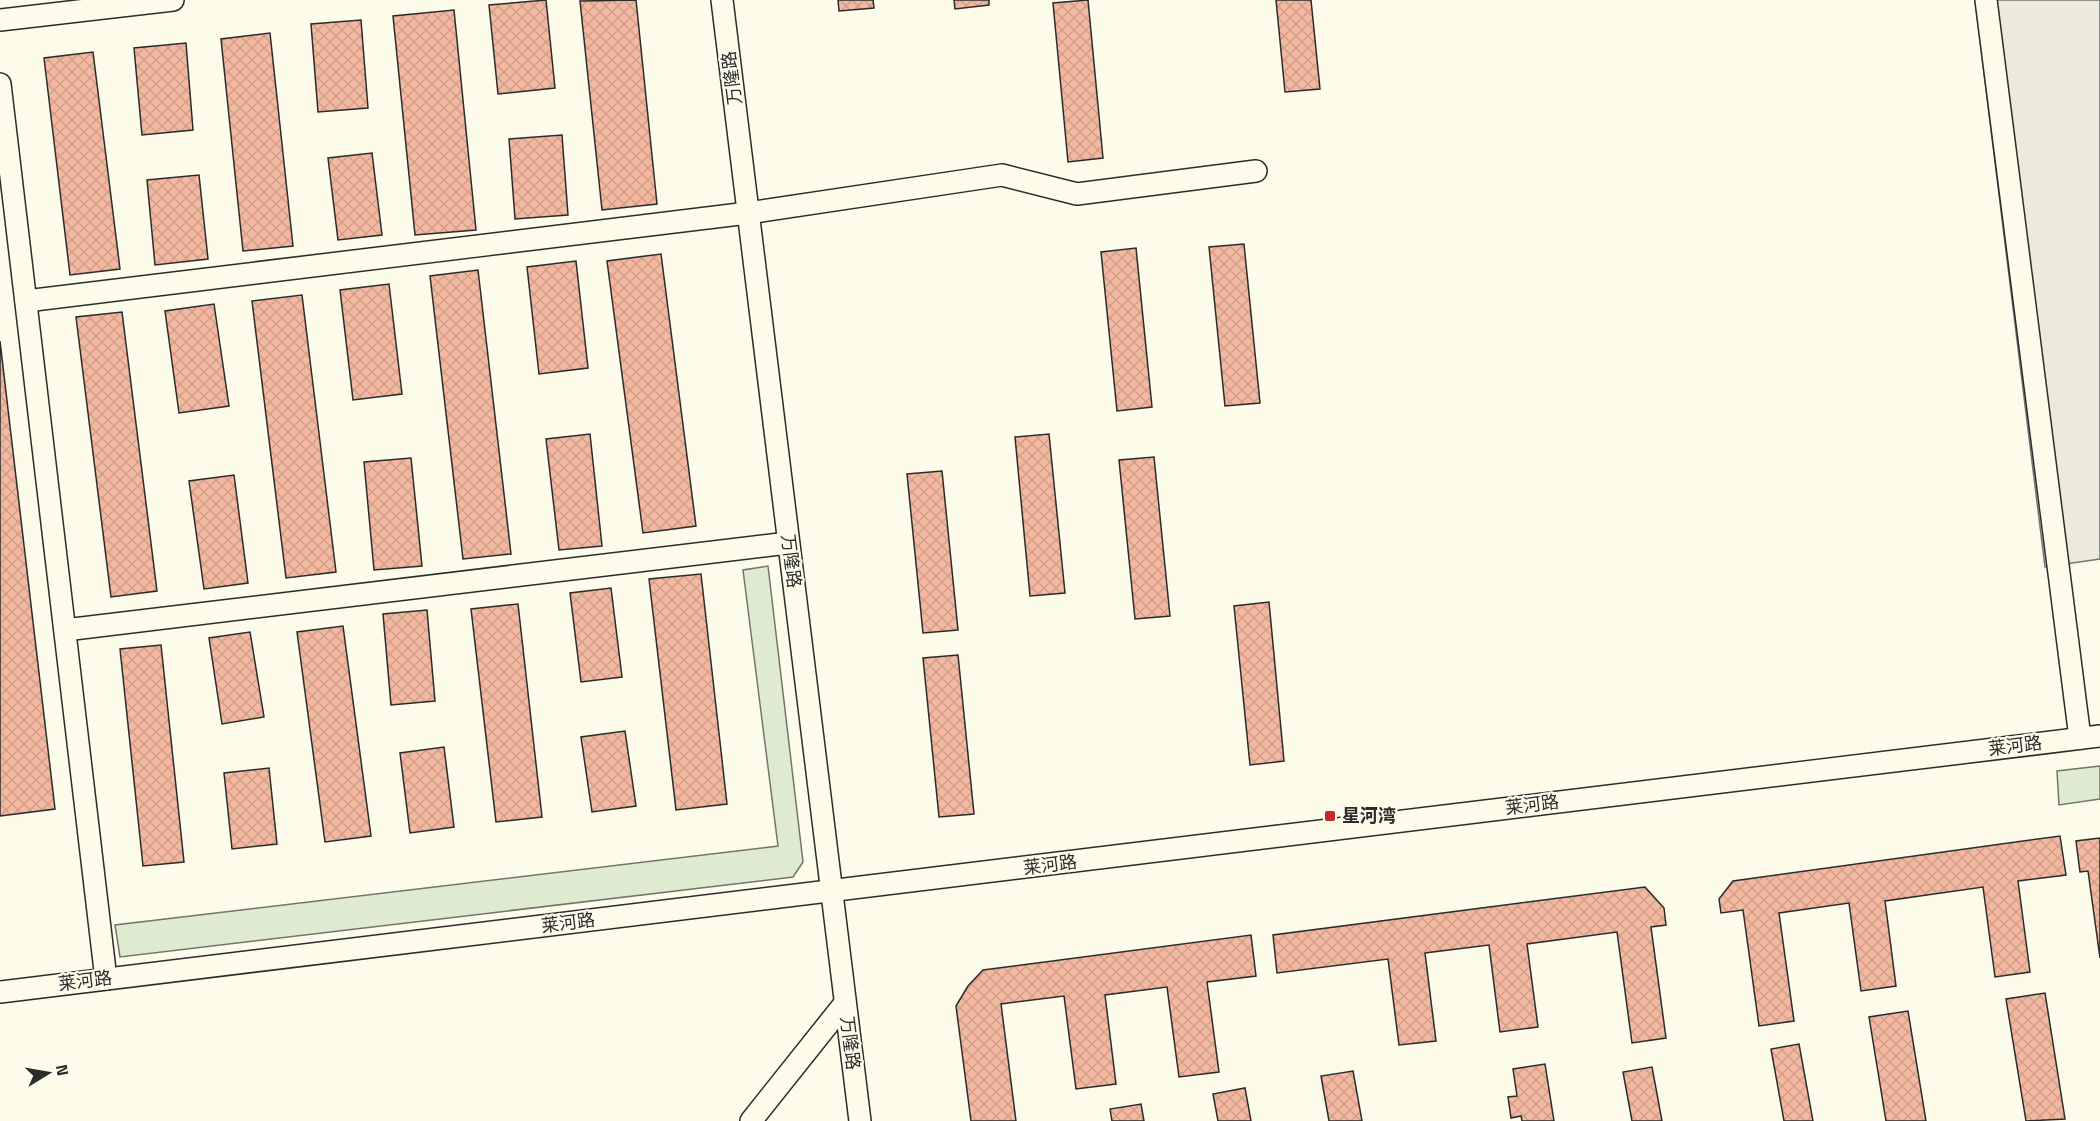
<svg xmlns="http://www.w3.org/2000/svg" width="2100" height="1121" font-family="'Titillium Web','Noto Sans SC',sans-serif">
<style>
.green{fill:#deebd1;stroke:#74746e;stroke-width:1.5}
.parking{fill:#eceadb;stroke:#74746e;stroke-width:1.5}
.building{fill:url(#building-cross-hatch);stroke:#2b2b2b;stroke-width:1.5}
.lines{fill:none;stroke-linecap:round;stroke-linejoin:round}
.minor-casing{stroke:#2b2b2b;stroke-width:24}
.minor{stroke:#fdfbea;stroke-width:21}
.poi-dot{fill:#c62828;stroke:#fdfbea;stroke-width:2}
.labels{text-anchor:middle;stroke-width:4.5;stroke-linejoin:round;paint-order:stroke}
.street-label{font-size:18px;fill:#2b2b2b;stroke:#fdfbea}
.poi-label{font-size:18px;font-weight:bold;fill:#2b2b2b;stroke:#fdfbea;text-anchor:start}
</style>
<defs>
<pattern id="building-cross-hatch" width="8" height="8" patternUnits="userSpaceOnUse" patternTransform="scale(1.5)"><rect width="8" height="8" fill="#f2b8a0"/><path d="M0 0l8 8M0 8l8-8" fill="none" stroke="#d09e8a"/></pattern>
</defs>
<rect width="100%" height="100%" fill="#fdfbea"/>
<g class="green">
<polygon points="768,566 803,862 793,877 120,957 115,925 778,846 743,570"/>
<polygon points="2100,766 2100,799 2059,805 2057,771"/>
</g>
<polygon class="parking" points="1975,0 2100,0 2100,559 2045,567"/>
<g class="building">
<polygon points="546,0 555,88 498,94 489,5"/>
<polygon points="636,0 657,204 602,210 580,1"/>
<polygon points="838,0 873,0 874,8 839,11"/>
<polygon points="954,0 989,0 989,5 955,9"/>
<polygon points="1088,0 1103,158 1068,162 1053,3"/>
<polygon points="1276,0 1311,0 1320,89 1285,92"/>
<polygon points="454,10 476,230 415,235 393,16"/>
<polygon points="361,20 368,108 318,112 311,24"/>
<polygon points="270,33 293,246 243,251 221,39"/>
<polygon points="186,43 193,130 142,135 134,48"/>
<polygon points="93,52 120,269 70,275 44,58"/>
<polygon points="562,135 568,215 515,219 509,139"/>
<polygon points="372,153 382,235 338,240 328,158"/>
<polygon points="199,175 208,259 155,265 147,180"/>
<polygon points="1244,244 1260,403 1225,406 1209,247"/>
<polygon points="1136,248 1152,407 1117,411 1101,252"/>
<polygon points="661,254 696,526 643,533 607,261"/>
<polygon points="576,261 588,368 539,374 527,267"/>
<polygon points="478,270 511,554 463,559 430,276"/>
<polygon points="389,284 402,394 353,400 340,290"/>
<polygon points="302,295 336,572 286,578 252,301"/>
<polygon points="214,304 229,406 179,413 165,311"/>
<polygon points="122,312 157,591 111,597 76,317"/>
<polygon points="0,341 55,809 0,816"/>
<polygon points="590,434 602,546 559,550 546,439"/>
<polygon points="1049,434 1065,593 1030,596 1015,437"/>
<polygon points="1154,457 1170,616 1135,619 1119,460"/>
<polygon points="411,458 422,566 374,570 364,462"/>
<polygon points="942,471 958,630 923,633 907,474"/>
<polygon points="234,475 248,583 204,589 189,481"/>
<polygon points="701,574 727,804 676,810 649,579"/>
<polygon points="611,588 622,677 581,682 570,593"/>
<polygon points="1269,602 1284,761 1250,765 1234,606"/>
<polygon points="518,604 542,817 496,822 471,609"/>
<polygon points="427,610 435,701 391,705 383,614"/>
<polygon points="343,626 371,836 325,842 297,632"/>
<polygon points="250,632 264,717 222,724 209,638"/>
<polygon points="161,645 184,862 143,866 120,649"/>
<polygon points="958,655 974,814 939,817 923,658"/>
<polygon points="625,731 636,806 592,812 581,737"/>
<polygon points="444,747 454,827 410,833 400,753"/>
<polygon points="269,768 277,844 232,849 224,773"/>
<polygon points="2060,836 2066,875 2018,881 2030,972 1995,977 1983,887 1885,901 1896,986 1861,991 1849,903 1779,913 1794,1021 1759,1026 1743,910 1721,913 1719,899 1733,881"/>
<polygon points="2100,838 2100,958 2088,871 2080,872 2076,841"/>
<polygon points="1645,887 1664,908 1666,925 1651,927 1666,1038 1632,1043 1617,932 1527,944 1538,1027 1500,1032 1489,945 1425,953 1436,1041 1399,1045 1388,959 1277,973 1273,935"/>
<polygon points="1251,935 1256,976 1207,982 1219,1072 1179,1077 1167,987 1105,995 1116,1084 1076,1089 1064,996 1001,1004 1016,1121 971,1121 956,1006 968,986 983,970"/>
<polygon points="2045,993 2065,1119 2026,1121 2006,999"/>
<polygon points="1908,1011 1926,1121 1886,1121 1869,1017"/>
<polygon points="1799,1044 1813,1121 1784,1121 1771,1049"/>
<polygon points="1545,1064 1554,1121 1522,1121 1521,1116 1511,1118 1508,1097 1517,1096 1513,1069"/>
<polygon points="1652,1067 1662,1121 1632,1121 1623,1072"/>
<polygon points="1353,1071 1362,1121 1329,1121 1321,1076"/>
<polygon points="1245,1088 1251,1121 1218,1121 1213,1094"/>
<polygon points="1141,1104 1144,1121 1112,1121 1110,1109"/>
</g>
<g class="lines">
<g class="minor-casing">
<g id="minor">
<polyline points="722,0 860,1121"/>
<polyline points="1986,0 2080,738"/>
<polyline points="0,20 173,0"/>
<polyline points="0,84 106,979"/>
<polyline points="26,301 748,213 1002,175 1077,194 1256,171"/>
<polyline points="65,630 788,543"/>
<polyline points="0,992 2100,736"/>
<polyline points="751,1121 845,1003"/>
</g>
</g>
<use href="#minor" class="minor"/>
</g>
<rect class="poi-dot" x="1324" y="810" width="12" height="12" rx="3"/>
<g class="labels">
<g class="street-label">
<text transform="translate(732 78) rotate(-97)" y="6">万隆路</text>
<text transform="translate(791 561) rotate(83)" y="6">万隆路</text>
<text transform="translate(2015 746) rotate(-7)" y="6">莱河路</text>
<text transform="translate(1532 805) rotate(-7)" y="6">莱河路</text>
<text transform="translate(1050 865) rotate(-7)" y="6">莱河路</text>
<text transform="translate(568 923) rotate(-7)" y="6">莱河路</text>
<text transform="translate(85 981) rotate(-7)" y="6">莱河路</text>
<text transform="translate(850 1043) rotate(83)" y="6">万隆路</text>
</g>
<g class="poi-label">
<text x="1342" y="822">星河湾</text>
</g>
</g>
<g transform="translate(48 1073) rotate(79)" stroke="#fdfbea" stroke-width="4.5" paint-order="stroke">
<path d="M0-4.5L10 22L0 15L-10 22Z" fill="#2b2b2b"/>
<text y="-9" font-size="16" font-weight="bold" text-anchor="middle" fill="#2b2b2b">N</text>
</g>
</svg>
